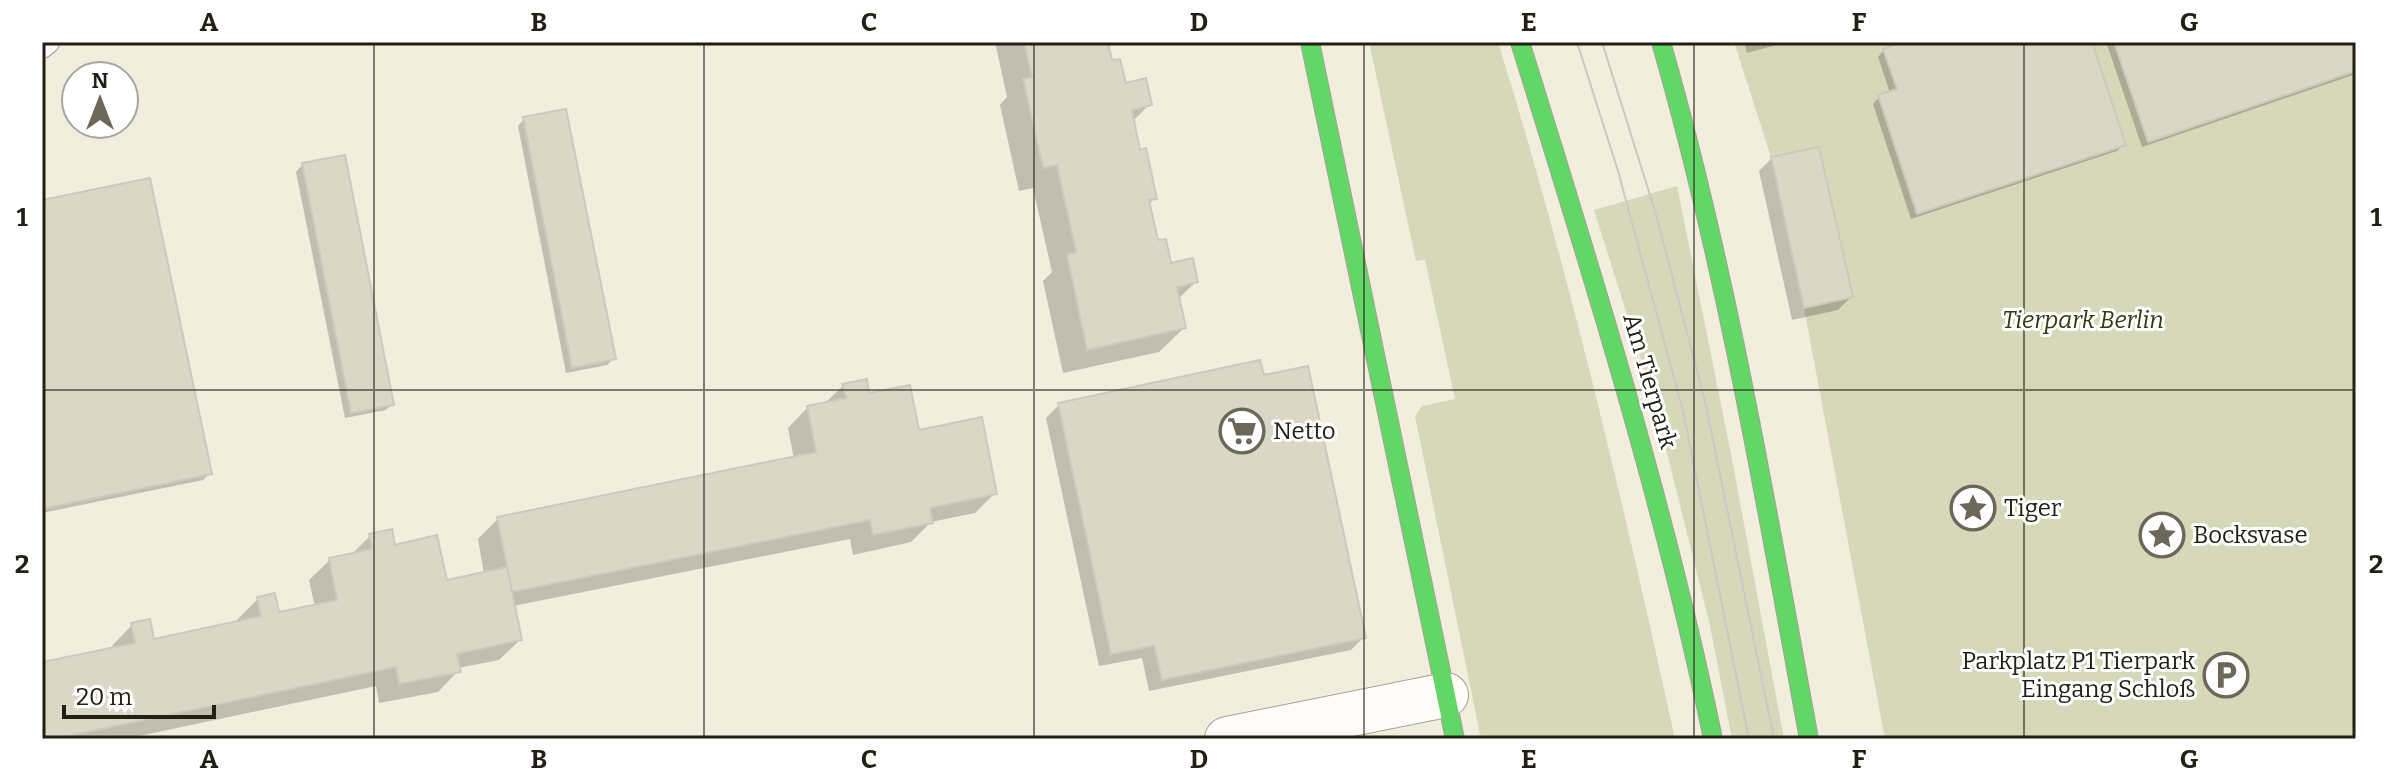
<svg xmlns="http://www.w3.org/2000/svg" width="2398" height="781" font-family="Bitter,serif">
<style>
.green{fill:#d6d8ba}
.shadow{fill:#0003}
.building{fill:#dbd6c5;stroke:#cdcabc;stroke-width:2}
.lines{fill:none;stroke-linecap:round;stroke-linejoin:round}
.lane-casing{stroke:#a6a295;stroke-width:26}
.street-casing{stroke:#a6a295;stroke-width:46}
.fast-casing{stroke:#a6a295;stroke-width:20}
.lane{stroke:#fdfcfa;stroke-width:24}
.street{stroke:#fdfcfa;stroke-width:44}
.fast{stroke:#63d668;stroke-width:18}
.tram{stroke:#cbc9c4;stroke-width:2}
.grid{fill:none;stroke:#221f13;stroke-width:2;stroke-opacity:0.55}
.labels{text-anchor:middle;stroke-width:6;stroke-linejoin:round;paint-order:stroke}
.park-label{font-size:24px;font-style:italic;fill:#343910;stroke:#fff}
.street-label{font-size:24px;fill:#221f13;stroke:#fff}
.poi-label{font-size:24px;fill:#221f13;stroke:#fff;text-anchor:start}
.neatline{fill:none;stroke:#221f13;stroke-width:3}
.grid-label{font-size:26px;text-anchor:middle;font-weight:bold;fill:#221f13}
</style>
<rect width="100%" height="100%" fill="#f2eddc"/>
<g class="green">
<path d="M1369,42H1498C1569,271 1624,505 1675,739H1481L1415,416L1422,406L1455,399L1425,260L1416,261Z"/>
<polygon points="1734,42 2356,42 2356,739 1885,739 1804,308 1771,157"/>
<polygon points="1677,186 1731,454 1784,739 1732,739 1710,626 1653,397 1594,210"/>
</g>
<g class="shadow">
<polygon points="995,42 1106,42 1110,63 1124,85 1150,104 1132,122 1139,152 1155,198 1148,205 1156,243 1170,266 1196,282 1177,300 1184,328 1159,352 1063,373 1043,281 1052,272 1033,188 1019,191 1000,105 1007,97"/>
<polygon points="1744,42 1787,42 1747,53"/>
<polygon points="1910,42 2090,42 2124,144 2117,151 1911,219 1873,104 1879,97 1890,93 1878,57 1884,50"/>
<polygon points="2106,42 2356,42 2356,74 2142,147"/>
<polygon points="524,119 613,359 607,365 566,373 518,126"/>
<polygon points="1772,158 1851,297 1838,310 1792,320 1759,171"/>
<polygon points="302,165 392,404 386,410 345,418 296,172"/>
<polygon points="42,202 209,474 203,480 42,513"/>
<polygon points="843,386 868,395 995,493 975,513 931,522 911,542 853,555 850,539 513,606 520,640 499,660 458,668 458,671 438,692 379,703 376,686 125,739 42,739 42,664 113,649 112,646 132,625 152,641 238,623 237,620 258,599 277,614 315,607 309,580 330,560 350,556 370,536 393,547 445,582 484,574 478,539 498,519 794,459 788,428 808,407 824,404"/>
<polygon points="1059,405 1364,637 1351,650 1149,691 1142,658 1099,666 1046,418"/>
</g>
<g class="building">
<polygon points="1024,42 1108,42 1112,60 1120,59 1126,83 1146,78 1152,105 1132,110 1140,150 1146,148 1157,199 1149,200 1158,240 1166,239 1171,263 1193,258 1198,282 1177,287 1186,328 1087,350 1067,255 1076,252 1057,165 1043,168 1023,79 1032,77"/>
<polygon points="1903,42 2092,42 2126,145 1917,214 1878,95 1897,89 1883,49"/>
<polygon points="2114,42 2356,42 2356,71 2148,142"/>
<polygon points="566,109 616,359 572,368 523,117"/>
<polygon points="1819,147 1853,297 1804,308 1771,157"/>
<polygon points="345,155 394,405 351,413 302,163"/>
<polygon points="150,178 212,474 42,509 42,200"/>
<polygon points="1260,360 1264,375 1308,366 1366,638 1162,680 1154,646 1111,654 1058,403"/>
<polygon points="867,379 869,393 910,385 919,430 982,417 997,494 930,508 933,523 873,535 870,520 512,592 497,517 816,452 807,406 846,398 842,384"/>
<polygon points="392,529 395,545 437,535 447,580 507,567 522,640 457,654 461,672 399,684 396,667 54,739 42,739 42,662 135,643 131,623 140,621 150,619 154,639 261,616 257,597 275,593 279,612 337,600 329,558 372,549 369,534"/>
</g>
<g class="lines">
<g class="lane-casing">
<polyline id="lane" points="42,46 47,42"/>
</g>
<g class="street-casing">
<polyline id="street" points="1227,739 1446,695"/>
</g>
<g class="fast-casing">
<g id="fast">
<polyline points="1310,42 1455,739"/>
<path d="M1520,42C1592,273 1664,502 1713,739"/>
<path d="M1661,42C1727,271 1766,505 1809,739"/>
</g>
</g>
<use href="#lane" class="lane"/>
<use href="#street" class="street"/>
<use href="#fast" class="fast"/>
<g class="tram">
<polyline points="1577,42 1618,171 1683,411 1749,739"/>
<polyline points="1602,42 1655,211 1705,401 1774,739"/>
</g>
</g>
<path class="grid" d="M374,42V739M704,42V739M1034,42V739M1364,42V739M1694,42V739M2024,42V739M42,390H2356"/>
<defs>
<g id="supermarket-ring" transform="scale(2.3)"><circle r="9.5" fill="#fff" stroke="#6b6759" stroke-width="1.5"/><path d="M-6-5.5h2.5l.6 2H6L4.5 2H-2.5L-4.4-4H-6ZM-1.5 3.2a1.3 1.3 0 1 0 .1 0ZM3 3.2a1.3 1.3 0 1 0 .1 0Z" fill="#6b6759"/></g>
<g id="sight-ring" transform="scale(2.3)"><circle r="9.5" fill="#fff" stroke="#6b6759" stroke-width="1.5"/><path d="M0-6L1.8-2.2L6-1.7L2.9 1.2L3.7 5.4L0 3.3L-3.7 5.4L-2.9 1.2L-6-1.7L-1.8-2.2Z" fill="#6b6759"/></g>
<g id="parking-ring" transform="scale(2.3)"><circle r="9.5" fill="#fff" stroke="#6b6759" stroke-width="1.5"/><path d="M-3.5-5.5H1a3.5 3.5 0 0 1 0 7H-1V5.5H-3.5ZM-1-3.4V-.6H.8a1.4 1.4 0 0 0 0-2.8Z" fill="#6b6759"/></g>
</defs>
<g fill-rule="evenodd">
<use href="#supermarket-ring" x="1242" y="431"/>
<use href="#sight-ring" x="1973" y="508"/>
<use href="#sight-ring" x="2162" y="535"/>
<use href="#parking-ring" x="2226" y="675"/>
</g>
<g class="labels">
<g class="park-label">
<text x="2083" y="328">Tierpark Berlin</text>
</g>
<g class="street-label">
<text transform="translate(1650 381) rotate(74)" y="8">Am Tierpark</text>
</g>
<g class="poi-label">
<text x="1273" y="439">Netto</text>
<text x="2004" y="516">Tiger</text>
<text x="2193" y="543">Bocksvase</text>
<text x="2195" y="669" text-anchor="end">Parkplatz P1 Tierpark<tspan x="2195" dy="28">Eingang Schloß</tspan></text>
</g>
</g>
<rect width="2398" height="781" fill="none" stroke="#ffffff" stroke-width="88"/>
<g transform="translate(100 100)"><circle r="38" fill="#ffffff" stroke="#a7a5a1" stroke-width="2"/>
<path d="M0-6L14 30L0 20L-14 30Z" fill="#6b6759"/>
<text y="-12" font-size="22" font-weight="bold" text-anchor="middle" fill="#221f13">N</text>
</g>
<path d="M64 705v12h150v-12" fill="none" stroke="#221f13" stroke-width="4"/>
<text x="76" y="705" font-size="24" fill="#221f13" stroke="#ffffff" stroke-width="6" paint-order="stroke">20 m</text>
<rect x="44" y="44" width="2310" height="693" class="neatline"/>
<g class="grid-label">
<text x="209" y="31">A</text>
<text x="539" y="31">B</text>
<text x="869" y="31">C</text>
<text x="1199" y="31">D</text>
<text x="1529" y="31">E</text>
<text x="1859" y="31">F</text>
<text x="2189" y="31">G</text>
<text x="22" y="226">1</text>
<text x="2376" y="226">1</text>
<text x="22" y="573">2</text>
<text x="2376" y="573">2</text>
<text x="209" y="768">A</text>
<text x="539" y="768">B</text>
<text x="869" y="768">C</text>
<text x="1199" y="768">D</text>
<text x="1529" y="768">E</text>
<text x="1859" y="768">F</text>
<text x="2189" y="768">G</text>
</g>
</svg>
